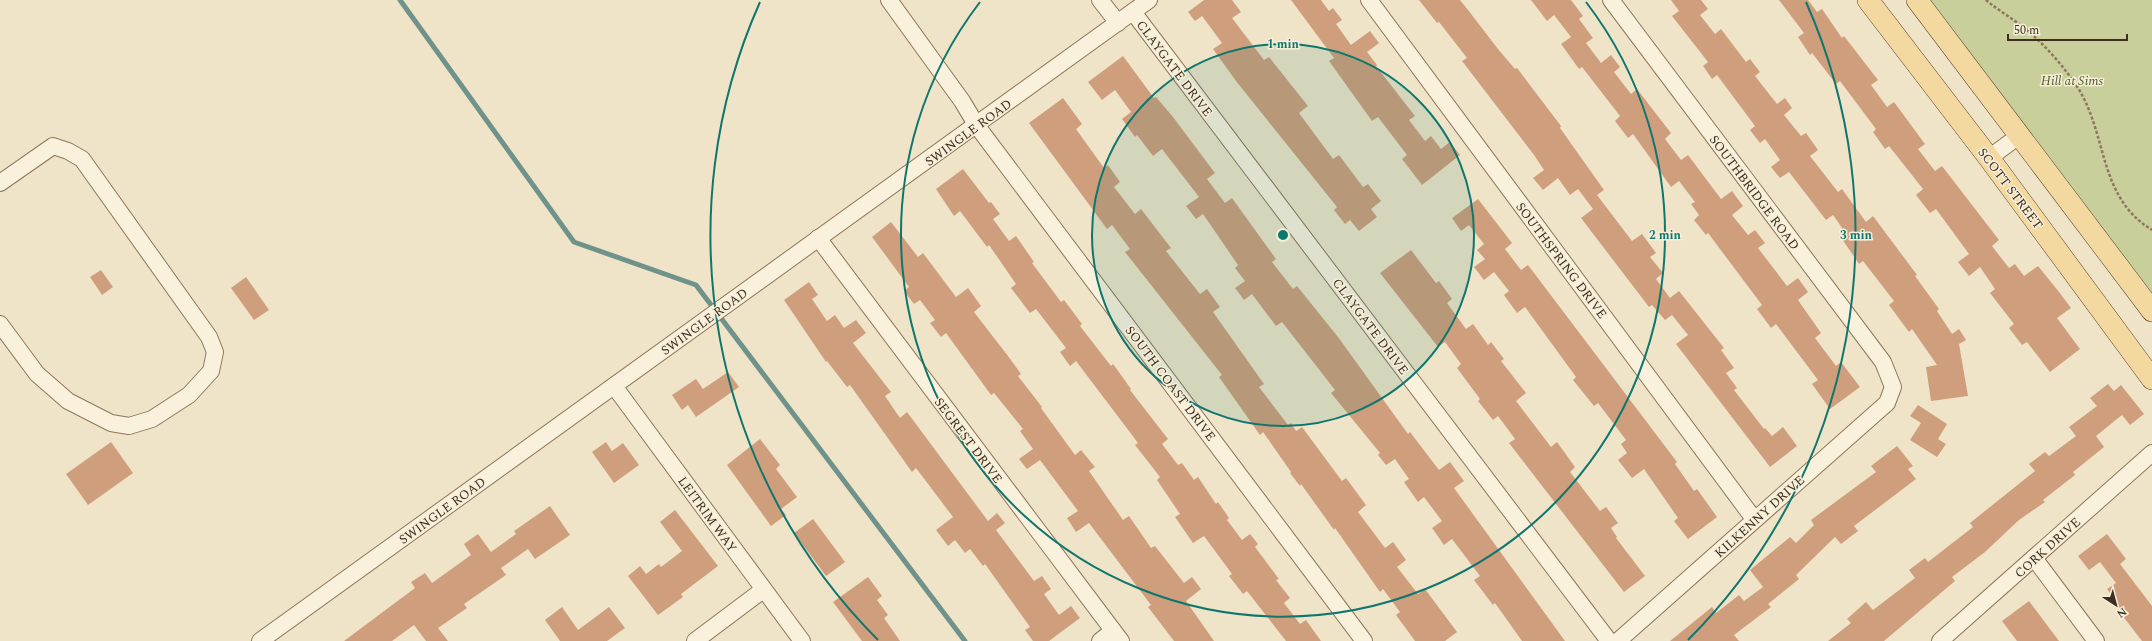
<svg xmlns="http://www.w3.org/2000/svg" width="2152" height="641" font-family="Spectral,serif">
<style>
.green{fill:#c9cf9b}
.lines{fill:none;stroke-linecap:round;stroke-linejoin:round}
.stream{stroke:#6f938a;stroke-width:5}
.building{fill:#cf9f7d}
.minor-casing{stroke:#8d765c;stroke-width:18}
.major-casing{stroke:#5b4430;stroke-width:22}
.path{stroke:#8d765c;stroke-width:2.5;stroke-dasharray:3 2;stroke-linecap:butt}
.minor{stroke:#faf1dc;stroke-width:16}
.major{stroke:#f3d9a0;stroke-width:21}
.ring{fill:none;stroke:#0f766e;stroke-width:2}
.labels{text-anchor:middle;stroke-width:3;stroke-linejoin:round;paint-order:stroke}
.street-label{font-size:13px;fill:#3d2e20;stroke:#f7eed8}
.park-label{font-size:13px;font-style:italic;fill:#4d5a26;stroke:#f7eed8}
.centre{fill:#0f766e;stroke:#f7eed8;stroke-width:2}
.ring-label{font-size:12px;text-anchor:middle;font-weight:bold;fill:#0f766e;stroke:#f7eed8;stroke-width:3;stroke-linejoin:round;paint-order:stroke}
</style>
<rect width="100%" height="100%" fill="#f0e4c8"/>
<polygon class="green" points="1916,0 2152,0 2152,323"/>
<g class="lines">
<polyline class="stream" points="400,0 574,242 696,285 965,641"/>
</g>
<g class="building">
<polygon points="1204,0 1232,0 1241,12 1232,18 1264,60 1269,57 1308,106 1299,113 1333,159 1339,155 1363,187 1368,184 1381,201 1371,209 1377,217 1359,231 1350,220 1345,224 1334,210 1337,207 1236,81 1213,49 1222,43 1202,16 1195,21 1188,12"/>
<polygon points="1291,0 1321,0 1329,11 1333,8 1342,20 1336,24 1351,45 1370,31 1379,43 1367,52 1377,65 1376,66 1415,116 1409,120 1425,141 1431,136 1441,149 1450,142 1460,155 1422,185 1402,159 1407,155 1378,117 1372,121 1329,61 1334,58"/>
<polygon points="1419,0 1460,0 1468,10 1498,49 1515,69 1517,68 1561,126 1560,128 1604,190 1597,195 1632,241 1642,234 1656,253 1650,257 1663,273 1656,279 1670,298 1679,291 1724,348 1721,350 1734,368 1726,373 1737,388 1734,390 1764,429 1765,428 1772,436 1783,427 1797,446 1770,467 1676,344 1688,335 1672,315 1665,320 1652,305 1649,307 1581,218 1593,209 1578,189 1570,195 1558,178 1543,190 1533,178 1544,170 1534,155 1462,61 1467,58 1439,22 1437,23"/>
<polygon points="1531,0 1571,0 1583,16 1579,19 1593,38 1586,43 1601,63 1611,55 1620,67 1614,72 1631,94 1637,89 1657,115 1671,133 1665,139 1681,160 1688,155 1721,199 1732,191 1743,206 1732,215 1748,235 1755,230 1765,243 1758,248 1787,286 1798,278 1808,292 1798,300 1821,333 1815,338 1836,366 1841,362 1860,387 1830,409 1812,384 1818,380 1776,324 1771,328 1757,309 1762,305 1708,233 1706,235 1694,220 1699,215 1691,204 1695,202 1679,181 1671,187 1633,134 1628,138 1615,121 1620,116 1582,67 1579,69 1561,44 1571,37 1554,15 1547,21"/>
<polygon points="1671,0 1701,0 1708,9 1700,15 1715,34 1721,29 1746,62 1750,59 1760,72 1755,76 1777,104 1785,98 1792,108 1784,115 1801,136 1806,133 1818,150 1810,156 1838,192 1842,189 1866,222 1873,216 1917,275 1915,276 1939,309 1937,311 1952,334 1959,329 1966,340 1959,344 1968,396 1931,401 1926,367 1937,365 1912,329 1909,332 1889,305 1894,301 1863,261 1859,264 1842,239 1847,235 1833,215 1826,220 1789,172 1780,178 1771,167 1780,160 1765,139 1760,143 1750,130 1755,126 1717,75 1712,79 1703,66 1708,62 1672,16 1679,11"/>
<polygon points="1779,0 1808,0 1817,12 1822,9 1842,38 1844,36 1878,80 1871,85 1887,107 1894,102 1925,144 1918,149 1935,171 1942,166 1999,240 1992,246 2009,268 2015,264 2024,276 2038,266 2059,292 2071,308 2057,318 2080,349 2050,372 2027,342 2022,345 2009,328 2014,324 1990,293 1995,289 1980,267 1969,276 1958,262 1969,254 1936,209 1930,213 1916,195 1923,189 1889,146 1885,149 1873,132 1876,129 1840,81 1836,84 1812,53 1810,55 1798,37 1804,33"/>
<polygon points="1123,56 1154,98 1156,97 1173,117 1215,173 1207,179 1225,203 1232,198 1276,259 1272,262 1293,289 1297,286 1338,337 1408,434 1410,432 1439,470 1450,462 1464,481 1454,488 1565,641 1522,641 1495,603 1493,605 1474,580 1480,576 1452,539 1444,545 1432,528 1442,521 1424,497 1418,502 1404,482 1409,479 1395,459 1386,465 1378,455 1380,453 1331,393 1335,390 1282,322 1276,326 1252,294 1244,300 1235,288 1245,281 1235,268 1238,265 1203,214 1196,219 1186,206 1199,197 1162,149 1153,156 1137,135 1135,137 1122,119 1131,112 1115,90 1102,100 1088,82"/>
<polygon points="1063,98 1082,124 1076,129 1104,168 1108,165 1120,182 1114,187 1135,214 1141,209 1171,248 1166,251 1200,294 1207,289 1220,307 1213,312 1264,384 1259,387 1288,425 1291,423 1296,431 1302,427 1342,481 1346,478 1366,505 1358,512 1385,548 1393,542 1406,560 1397,567 1418,594 1425,589 1457,632 1445,641 1415,641 1396,615 1400,612 1383,589 1380,592 1335,528 1334,530 1301,484 1300,486 1290,473 1291,472 1263,432 1260,435 1219,377 1222,375 1125,252 1130,249 1112,225 1107,229 1029,123"/>
<polygon points="963,169 989,203 991,202 1000,214 993,219 1009,241 1016,236 1034,262 1032,263 1061,302 1064,300 1082,324 1080,326 1111,366 1113,364 1131,389 1130,390 1168,439 1162,444 1178,465 1182,463 1194,480 1198,477 1216,504 1218,502 1229,518 1227,520 1242,540 1250,534 1258,544 1255,547 1279,579 1276,580 1290,598 1284,603 1300,624 1306,620 1321,641 1286,641 1247,591 1243,594 1229,576 1232,574 1204,536 1193,543 1175,517 1180,514 1157,480 1160,477 1135,445 1138,443 1076,361 1070,366 1060,352 1066,348 1036,309 1030,313 1011,288 1016,284 989,245 987,247 960,211 954,216 936,189"/>
<polygon points="1478,199 1512,243 1505,249 1521,270 1528,265 1677,462 1675,464 1694,491 1697,489 1717,517 1688,539 1674,521 1678,518 1644,469 1632,478 1618,460 1627,453 1621,444 1626,440 1598,403 1594,406 1573,380 1576,377 1525,307 1517,313 1504,295 1509,291 1494,272 1484,280 1474,267 1485,259 1477,250 1484,244 1469,225 1461,231 1452,218"/>
<polygon points="891,222 918,257 923,253 956,297 968,288 981,306 974,312 1008,356 1021,374 1018,376 1042,407 1041,408 1075,455 1081,450 1095,467 1089,471 1123,520 1129,516 1151,548 1155,546 1184,583 1192,577 1201,589 1186,601 1214,641 1174,641 1148,607 1151,605 1089,523 1076,532 1067,518 1078,511 1040,460 1027,469 1019,459 1033,449 1020,431 1023,429 994,393 991,395 946,333 941,337 930,323 935,320 920,300 914,304 904,291 909,287 872,237"/>
<polygon points="1411,250 1436,283 1439,281 1452,299 1447,303 1466,329 1473,324 1488,345 1491,342 1504,359 1501,361 1526,393 1516,401 1551,447 1557,442 1575,467 1570,472 1600,511 1606,507 1618,523 1611,528 1617,537 1616,538 1645,576 1624,592 1509,443 1515,439 1498,416 1493,420 1478,401 1480,399 1457,368 1461,364 1445,342 1438,347 1380,273"/>
<polygon points="101,270 113,287 102,295 90,277"/>
<polygon points="246,277 269,310 254,320 231,288"/>
<polygon points="809,282 818,295 812,299 827,321 835,315 844,328 856,320 866,333 853,343 891,392 885,396 900,418 907,412 988,521 997,513 1005,523 996,530 1034,581 1042,576 1051,589 1044,594 1059,615 1071,606 1080,618 1049,641 1033,641 1025,630 1030,627 985,564 983,566 970,549 965,553 955,540 948,546 936,530 953,517 916,468 912,472 850,385 847,387 827,361 826,362 784,300"/>
<polygon points="728,372 739,387 696,417 688,405 682,410 672,395 696,379 703,389"/>
<polygon points="2108,384 2114,391 2121,385 2144,414 2130,425 2122,415 2096,436 2104,447 2073,472 2075,475 2043,500 2045,502 2019,520 1985,552 1952,577 1955,581 1884,641 1828,641 1851,623 1847,619 1866,602 1873,610 1915,578 1909,570 1925,558 1928,562 1973,527 1970,523 2035,471 2029,464 2045,452 2049,456 2076,436 2069,427 2097,406 2090,398"/>
<polygon points="1918,405 1947,424 1938,439 1946,444 1937,457 1910,440 1921,423 1910,416"/>
<polygon points="760,439 780,465 776,469 797,497 781,509 786,515 771,526 727,465"/>
<polygon points="111,442 133,473 88,505 66,474"/>
<polygon points="606,442 612,451 623,443 639,465 614,483 592,452"/>
<polygon points="1897,446 1913,466 1908,469 1916,479 1854,526 1858,531 1841,544 1835,537 1796,575 1799,579 1768,604 1771,607 1734,635 1739,641 1670,641 1712,607 1716,613 1739,595 1744,601 1763,587 1750,570 1790,537 1796,543 1814,525 1811,520 1876,472 1871,466"/>
<polygon points="550,506 570,535 535,559 528,549 501,568 506,575 464,604 467,608 438,628 448,641 426,641 414,625 392,641 344,641 415,588 411,582 425,573 432,583 471,555 464,544 478,534 491,552 516,534 514,531"/>
<polygon points="675,510 718,566 681,594 683,597 658,615 628,576 640,566 646,574 659,564 661,567 682,551 660,522"/>
<polygon points="813,519 845,562 826,576 794,533"/>
<polygon points="2107,534 2126,559 2120,564 2152,606 2152,641 2142,641 2115,606 2118,603 2107,589 2116,583 2100,562 2089,570 2078,556"/>
<polygon points="868,577 882,596 877,600 888,615 884,618 900,641 862,641 833,602"/>
<polygon points="2029,601 2059,641 2017,641 2002,621"/>
<polygon points="562,607 578,630 609,607 625,628 607,641 560,641 545,620"/>
</g>
<g class="lines">
<g class="minor-casing">
<g id="minor">
<polyline points="889,0 962,101 977,126 1364,641"/>
<polyline points="1100,0 1118,23"/>
<polyline points="1369,0 1754,519"/>
<polyline points="1611,0 1883,362 1893,387 1887,403 1618,641"/>
<polyline points="1133,12 1609,641"/>
<polyline points="1989,158 2020,135"/>
<polyline points="0,183 53,146 68,151 82,159 209,337 215,352 211,371 189,395 152,419 129,426 111,423 68,401 37,374 0,324"/>
<polyline points="818,238 1121,641"/>
<polyline points="614,386 802,641"/>
<polyline points="2034,558 2096,641"/>
<polyline points="260,641 1149,0"/>
<polyline points="695,641 763,590"/>
<polyline points="1100,641 1113,631"/>
<polyline points="1940,641 2152,453"/>
</g>
</g>
<g class="major-casing">
<g id="major">
<polyline points="1868,0 1989,158 2152,379"/>
<polyline points="1917,0 2152,311"/>
</g>
</g>
<path class="path" d="M1986,0C1999,11 2015,20 2028,31C2047,47 2064,67 2078,88C2108,136 2098,197 2152,230"/>
<use href="#minor" class="minor"/>
<use href="#major" class="major"/>
</g>
<circle cx="1283" cy="235" r="191" fill="#0f766e" fill-opacity=".12"/>
<g class="ring">
<circle cx="1283" cy="235" r="191"/>
<path d="M1586 2A382 382 0 1 1 980 2"/>
<path d="M878 640A573 573 0 0 1 760 2M1806 2A573 573 0 0 1 1688 640"/>
</g>
<g class="labels">
<g class="street-label">
<text transform="translate(1175 68) rotate(53)" y="5">CLAYGATE DRIVE</text>
<text transform="translate(968 132) rotate(-36)" y="5">SWINGLE ROAD</text>
<text transform="translate(2011 188) rotate(53)" y="5">SCOTT STREET</text>
<text transform="translate(1755 192) rotate(53)" y="5">SOUTHBRIDGE ROAD</text>
<text transform="translate(1562 260) rotate(53)" y="5">SOUTHSPRING DRIVE</text>
<text transform="translate(704 321) rotate(-36)" y="5">SWINGLE ROAD</text>
<text transform="translate(1371 326) rotate(53)" y="5">CLAYGATE DRIVE</text>
<text transform="translate(1171 383) rotate(53)" y="5">SOUTH COAST DRIVE</text>
<text transform="translate(969 440) rotate(53)" y="5">SEGREST DRIVE</text>
<text transform="translate(442 510) rotate(-36)" y="5">SWINGLE ROAD</text>
<text transform="translate(708 514) rotate(54)" y="5">LEITRIM WAY</text>
<text transform="translate(1759 516) rotate(-42)" y="5">KILKENNY DRIVE</text>
<text transform="translate(2047 547) rotate(-42)" y="5">CORK DRIVE</text>
</g>
<g class="park-label">
<text x="2072" y="85">Hill at Sims</text>
</g>
</g>
<circle cx="1283" cy="235" r="6" class="centre"/>
<g class="ring-label">
<text x="1283" y="48">1 min</text>
<text x="1665" y="239">2 min</text>
<text x="1856" y="239">3 min</text>
</g>
<g transform="translate(2116 605) rotate(144)" stroke="#f7eed8" stroke-width="3" paint-order="stroke">
<path d="M0-3L7 15L0 10L-7 15Z" fill="#3d2e20"/>
<text y="-6" font-size="11" font-weight="bold" text-anchor="middle" fill="#3d2e20">N</text>
</g>
<path d="M2008 34v6h119v-6" fill="none" stroke="#3d2e20" stroke-width="2"/>
<text x="2014" y="34" font-size="12" fill="#3d2e20" stroke="#f7eed8" stroke-width="3" paint-order="stroke">50 m</text>
</svg>
